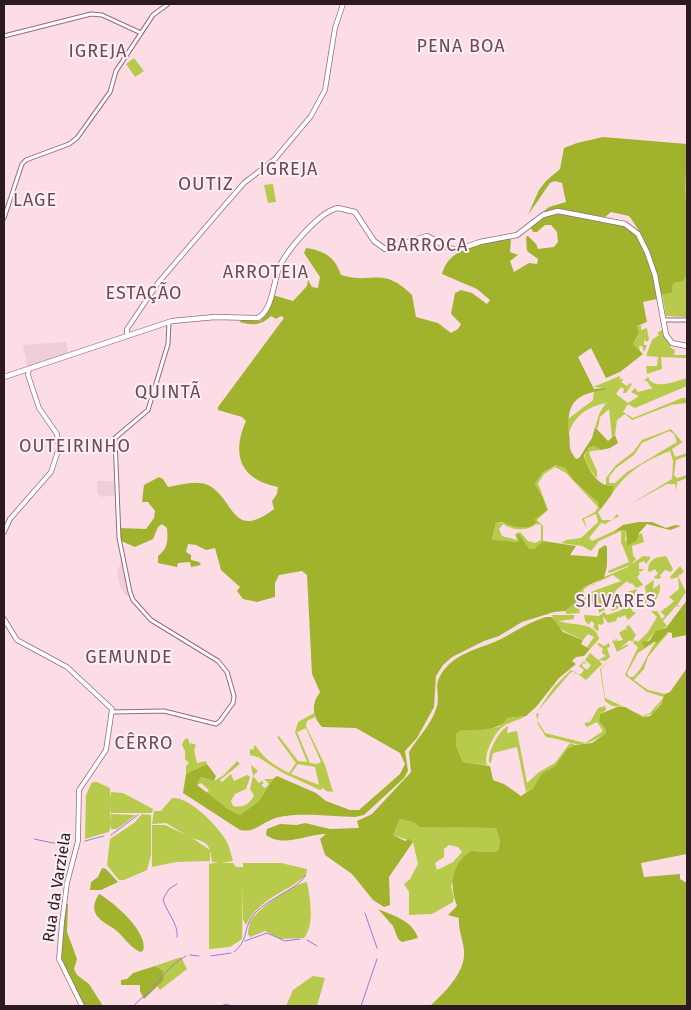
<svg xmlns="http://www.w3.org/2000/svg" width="691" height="1010" font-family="'Fira Sans',sans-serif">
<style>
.built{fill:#f0cdd7}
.green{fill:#b7ca4b;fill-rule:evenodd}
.forest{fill:#a1b32c}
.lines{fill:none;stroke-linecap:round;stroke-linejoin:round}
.stream{stroke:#9b79e1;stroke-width:1}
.tertiary-casing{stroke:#986a7a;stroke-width:5}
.secondary-casing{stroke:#986a7a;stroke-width:5.5}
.primary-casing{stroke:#986a7a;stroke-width:6}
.tertiary{stroke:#fff;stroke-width:3}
.secondary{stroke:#fff;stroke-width:4}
.primary{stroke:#fff;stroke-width:4.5}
.labels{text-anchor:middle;stroke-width:4;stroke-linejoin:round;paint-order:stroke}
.street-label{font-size:16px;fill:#2c1a20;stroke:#fbf0f3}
.neighbourhood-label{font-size:18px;letter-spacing:1px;fill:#724756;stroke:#fbf0f3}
.quarter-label{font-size:19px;letter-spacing:1px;fill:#724756;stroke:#fbf0f3}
</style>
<rect width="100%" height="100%" fill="#fcdde6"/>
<g class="built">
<polygon points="66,342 68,353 27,367 23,345"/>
<polygon points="97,481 115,481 115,495 102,497 97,493"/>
<polygon points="122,560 129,595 126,596 120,586 117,572"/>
</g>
<g class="green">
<polygon points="134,58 144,71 135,77 126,64"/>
<polygon points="273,184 276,202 268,203 264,185"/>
<polygon points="687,274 687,317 666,316 662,294 672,293 673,283"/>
<polygon points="644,325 641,326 641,330 647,328 649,339 647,342 644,340 644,345 647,345 644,352 642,346 639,346 640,351 633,344 639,335 637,326"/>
<polygon points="662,330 671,344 670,347 675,350 674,355 686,355 687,356 687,361 686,358 661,357 662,369 647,374 646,366 657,366 658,357 646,356 652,340 659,335 657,333"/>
<path d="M620,376V380L622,378L623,380L621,382L627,386L630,383L632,384L626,393H623L624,389L621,387L616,394L628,403L639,396L631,392L635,388L638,392L653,388L650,386L647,381H644L648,377C654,391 676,381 687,378V386L635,408L628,404L623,412L633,418L682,398H687V403L671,405L632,420L625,414L617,420L615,435L612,438L609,409L600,417L598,428L595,427L600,412L606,403C589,406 575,415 569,432L568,419L593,400L594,391L605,390L604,388L593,387Z"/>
<path d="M671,429L682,442L687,439L672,449L675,457L687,453V456L676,460L674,475L677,478L687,475V478L677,482L676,491L675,484H667L627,506L672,479L673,461L670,451C646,460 626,472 612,494L614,486L606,485V478L615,466L633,452L642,440ZM669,431L674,434L677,442L627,472L615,483H609V477L616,468L634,455L642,443Z"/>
<path d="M594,446L601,450L591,451L589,453L597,471V478C589,469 576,452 594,446Z"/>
<path d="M557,465L565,468L573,480L600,503L598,507L601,509L598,512L602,520H612L617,514L619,516L605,524L601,523L589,538L592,541L614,531L626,530L625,541L642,533L644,542L632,546L633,555L636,559L631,565L609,573L608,571L629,562L621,542V531L599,541L591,551L582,546L561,543L566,540L581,538L598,522L596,514L584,519L587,529L582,519L595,512L598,507L566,473L555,467L544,474L538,483L548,510L537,520L543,526V541L534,549H528L520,542L492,541L496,523L534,520L542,496L535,484L542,473ZM503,524C512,530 527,532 536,524L541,525V540L535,543L528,541L520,532L515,534L517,540L502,536L499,529Z"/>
<path d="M643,556L651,557L646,564L644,561L639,563V569H644L640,572L638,571L640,574L637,577L643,585L636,588L632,583L630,584L627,581L615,591L617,595H622L615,604L613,600L603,602L609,607L599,613L598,605L595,606L593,604L579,610L580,613L567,614L565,611L579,600L577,594L583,588L594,585L604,577L628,567ZM613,575L621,581L588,593L591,596L588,597L583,591L584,589Z"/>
<path d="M666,556L673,569L671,572L665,570L660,575L661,578L656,579L654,577L658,574L655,569L650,572L648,571C648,559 656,557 666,556Z"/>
<path d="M680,566L684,572L678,576L686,592L677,605L682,607L676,606L663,621L667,626C663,630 660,629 656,632C650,636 649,641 642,645L656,641L638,653L627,673L629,677H633C647,666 650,638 669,632L648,657L644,669L634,680L648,690L665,694L666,696L653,713L643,717L625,707L612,706L605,701L600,669L610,659L601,669L605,698L643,716L650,713L664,697L647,692L625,675L638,647L633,643L635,640L638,642L648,632L657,617L651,611H657L662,619L665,616L661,612L665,608L655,609L666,608L674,601L669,597L679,589L678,577L671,579L670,577Z"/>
<path d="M654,580L653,589L660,584C661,593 655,604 647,609L642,594L646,593L645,586Z"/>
<polygon points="637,589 635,594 637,595 635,596 636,598 627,603 629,606 633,604 632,611 636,613 628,620 625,615 619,618 618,616 616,621 608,623 603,616 604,623 601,625 598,624 599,630 597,631 593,627 595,624 591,621 589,625 585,621 584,615 599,616 604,612 607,615 622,610 621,607 612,611 611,608 621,603 624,608 627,607 623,599 626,593 629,596 633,594 627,592"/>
<path d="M552,615H574V619L559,621C571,626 596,621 599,639L590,649L587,647L594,637L588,634L583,640C569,632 558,633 552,615Z"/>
<polygon points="629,625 636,635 632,642 630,640 620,648 628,644 628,646 617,652 612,640 615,641 616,638 617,641 623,640 619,633 625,629 627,631 626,627"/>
<polygon points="599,643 604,646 609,643 610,647 607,648 610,657 605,661 599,660 602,664 586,680 574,671 570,673 537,712 554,687 571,670 577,674 581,674 584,670 579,666 584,661 587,664 583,663 582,666 587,670 591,665 585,660 590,653 598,660 606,656 602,653 603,649 597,644"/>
<path d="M605,706L606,710L600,714L599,721L606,730V733C577,752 578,742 546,737L538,724L536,714L539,713L537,720L545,733L585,743L603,731L597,722L587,727L584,723L590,722L598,708Z"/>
<path d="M314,713L315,717L307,721L306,726L325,765L333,792L326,791L323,788L320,790L283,773L258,757L250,755V749L253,750L255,745C264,759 275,766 289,773L296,763L277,737L279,736L298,761L307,762L295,732L298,722ZM306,728L321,762L317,764L310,763L297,732ZM298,764L315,767L319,785L291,774Z"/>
<path d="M526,716C518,721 507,722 500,729C493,736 483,756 487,765L463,762L456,746V734L460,731L499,727L507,718Z"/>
<path d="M508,726L507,733L517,731L527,783L539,772L555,763L570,743L575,745L567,749L555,766L542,773L533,788L526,792L517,747L493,753L491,763L489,762C488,752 498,731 508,726Z"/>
<polygon points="188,738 190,745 191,743 196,745 194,750 197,763 206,761 207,764 186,774 186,766 189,763 185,759 185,751 182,745 184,740"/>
<path d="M237,761L240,764L220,780L222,782L231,774L234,781L247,775L250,777L246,789L235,794L231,801L233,806C244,808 250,804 254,795L250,789L253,776L251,765L258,771L253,776L259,783L262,781L264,783L261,785L265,788L269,784L264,779H273L259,801L240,815L228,809L206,793L209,790L201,783L197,785L201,777L214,781L224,775Z"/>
<polygon points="92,782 97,782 110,788 110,798 111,792 123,793 153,809 152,813 111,813 110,805 111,824 111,814 136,815 117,829 111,829 111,825 109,832 85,839 86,795"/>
<path d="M172,798C189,796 219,827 227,842C230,848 231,855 233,861L222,863H233L236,867H243V863H281L307,869C306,873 307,874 304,877C284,894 259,898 246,925L243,919V883L242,939L230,947L209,949V864L219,862H212C210,845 209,843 192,838L210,850V861L176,862L152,867V825H165L186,835L166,823L152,824L154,811H161Z"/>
<polygon points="142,814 151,815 151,855 147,870 124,880 119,880 107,865 110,839 134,823"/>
<path d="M400,819L444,827L496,828L500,842L498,851L490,852L471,851L451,886L454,898L453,902L432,914L409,915V892L404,884L410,879L418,864L413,842L393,835ZM449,845L458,847L462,852L453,862L437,870L435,863L444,857V849Z"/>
<path d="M307,882C310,897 315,925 304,938L281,939L265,931L250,937L248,934C248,930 249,926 250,922C256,910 294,883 307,882Z"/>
<polygon points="181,957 187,969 160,990 157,986 164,980 163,972 155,966"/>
<polygon points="313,976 325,978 317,1006 286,1006 293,990"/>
</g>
<g class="forest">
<path d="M603,137L687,144C687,156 684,199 687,206V274L683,281L673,283L672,293L659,295C653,266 647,239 629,216L611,212L605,217L554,209L529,223L549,207L566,202L562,183L555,181L550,183L528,215L539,190L546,181L560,169L564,148L577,143Z"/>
<path d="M559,212C578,216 615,218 630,228C648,241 654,279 657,299L643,302L647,322L637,326L639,334L633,344L643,354L620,372L606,378L591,348L578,357L594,389L604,388L606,390C576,393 566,403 569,433C571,446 567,447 576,459L579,458L592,438L595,427L608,441L615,435L618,443L610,448L601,450L594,446L589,448L584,455C585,464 596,483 606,485C609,486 611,485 614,486L612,494L601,509L598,507L599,503L573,480L565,468L556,465L542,473L535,484L542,496L547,510L534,520L537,522C527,531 513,527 503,522L496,523L492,540L519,542L517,535L519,534L529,549H534L543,541L576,546L570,555L597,557L599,549L605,545L607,547V566L604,578L583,588L577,594L579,600L565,611L554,612L522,622L499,636L484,641L452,657L443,665L436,676L434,707L417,738L405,751L408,771L404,778L364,815L355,817C332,817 294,811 273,819C260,824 254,833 240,830L183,793L186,774L207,764L216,776L214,781L201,777L197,785L228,809L240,815L259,801L273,779L277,776L316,793L326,801L350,810H359L400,774L405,764L400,753L356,728L322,727C312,716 311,704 320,692L312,674L307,575L302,571L279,575L275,583V597L257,602L243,599L237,591L240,587L221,570L215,548L206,550L196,545L188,544L186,552L191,555V560L199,562L201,565L191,567L190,562L178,563L177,567L158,563V556C168,548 168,541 167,528L162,524L158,527L153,539L135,547L121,541L120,528L146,529L154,518L155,511L148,502H142L144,485L159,477L163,479L168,487C180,485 199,479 210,486C235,501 232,541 274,509L272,501L277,494L278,487C240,480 231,454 246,421L242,417L218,410V407L284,318L281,316L276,319L271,316C262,325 252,326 240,322L241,320L260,321L266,315L273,295L293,301L307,286L308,280L312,287L318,288L320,277L304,253L306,248C325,251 335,257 341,275C374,285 381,265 412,295L416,317L438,323L451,333L458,329L461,324L451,314L455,293L461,290L472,293L487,304L490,300L477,289L442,274C449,245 486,244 511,239L510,252L518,255L510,261L514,272L529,263L537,264L538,259L527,251L526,237L528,236L536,244L538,249L554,247L558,242L557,232L551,225H545L537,232H533L531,228L548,214Z"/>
<polygon points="638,522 652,522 666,528 675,525 681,526 670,530 647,524 639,533 637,540 627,546 626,530 614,531 623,525"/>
<polygon points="687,600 687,635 672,638 672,633 668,632 656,644 655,641 644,648 642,642 649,641 656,631 666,628"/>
<path d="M546,617H552L563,632L583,640L581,644L590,649L584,656L576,657L572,661L576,664L559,678L536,707L526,716L507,718C501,732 474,729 460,731L456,734V746L463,762L490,766L493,780L504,784L521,796L533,788L542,773L555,766L567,749L575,745L592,743L606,733V730L599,721L600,714L617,707H625L643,717L650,716L661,704L665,694L670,692L687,668V854L641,863L644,877L680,874V879L687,883V1006H430C445,992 466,972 464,950C463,939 458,930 459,918L448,915L457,906C449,884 451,865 471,851L490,852L498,851L500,842L496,828L420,827L414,822L400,819L393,835L405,841L409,839L413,842L389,877L390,905L384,907L373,900L352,874L325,855L320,839L326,834C307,834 283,848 266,835L267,829L280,824L297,825L305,823L330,829L359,828L357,821L372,814L411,772L409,752C418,737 432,724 437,706C440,696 434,686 440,676C454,652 478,650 501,639C516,631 529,622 546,617Z"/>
<polygon points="102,868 106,869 118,882 101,890 90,890 91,882 98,877"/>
<path d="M99,894C113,901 150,934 143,951L140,952C128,946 123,935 113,928C100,920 87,913 99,894Z"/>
<polygon points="65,904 68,904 67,932 77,959 74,969 77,975 89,984 103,1006 84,1006 64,969 61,958"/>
<path d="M378,909C394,916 412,920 418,938L402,942L398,939L393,926Z"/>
<polygon points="155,966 163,971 164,980 144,999 140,991 140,985 121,985 121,980 127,979 133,973"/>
</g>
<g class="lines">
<g class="stream">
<polyline points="111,835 138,815"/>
<polyline points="34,839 53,843 68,843"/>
<polyline points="85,841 104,836"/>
<path d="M177,884L169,889L163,899C166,912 179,924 177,937"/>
<polyline points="365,913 377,948"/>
<polyline points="307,940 317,946"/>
<polyline points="245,941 267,933 285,941 300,939"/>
<path d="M234,952C251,938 241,928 256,912C269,898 297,890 306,875"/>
<polyline points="190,955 199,956"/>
<polyline points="211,956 231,953"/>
<path d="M134,1006C138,1000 144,997 149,992C162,978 168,966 186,956"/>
<polyline points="221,1006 226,1004 232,1006"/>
<polyline points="361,1006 377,959"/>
</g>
<g class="tertiary-casing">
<g id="tertiary">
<polyline points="4,36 91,14 102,15 141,33"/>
<polyline points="4,218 22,164 26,160 69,144 77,138 110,92 116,71 153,15 168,4"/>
<polyline points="663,320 687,320"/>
<polyline points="112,712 164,711 216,724 220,721 233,703 234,696 227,672 218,661 151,620 133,600 130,592 119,538 115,438 148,410 168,344 169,322"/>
</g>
</g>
<g class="secondary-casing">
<g id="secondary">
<polyline points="127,336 127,329 158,283 217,214 244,183 275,159 311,116 325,90 335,28 343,4"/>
<polyline points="4,532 10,519 51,472 59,448 57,434 39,408 28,375 29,369"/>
<polyline points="4,619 17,640 67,667 112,709 106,750 79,790 78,841 67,883 62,922 59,959 82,1006"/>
</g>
</g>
<g class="primary-casing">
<path id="primary" d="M4,377L172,321L215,317L258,318C273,309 273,283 279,268C286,251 320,211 338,208L355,212L374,241L385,249L427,236L449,248L457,250L480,242L517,235L543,215L558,211L625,224L638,234L647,252L655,275L666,335L672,343L687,346"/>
</g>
<use href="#tertiary" class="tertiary"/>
<use href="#secondary" class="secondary"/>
<use href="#primary" class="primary"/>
</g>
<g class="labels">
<g class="street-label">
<text transform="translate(56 887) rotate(-81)" y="6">Rua da Varziela</text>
</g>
<g class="neighbourhood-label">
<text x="461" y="52">PENA BOA</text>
<text x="98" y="57">IGREJA</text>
<text x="289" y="175">IGREJA</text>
<text x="35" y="206">LAGE</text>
<text x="427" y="251">BARROCA</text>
<text x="266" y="278">ARROTEIA</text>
<text x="144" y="299">ESTAÇÃO</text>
<text x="168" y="398">QUINTÃ</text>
<text x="75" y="452">OUTEIRINHO</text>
<text x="616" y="607">SILVARES</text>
<text x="129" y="663">GEMUNDE</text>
<text x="144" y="749">CÊRRO</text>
</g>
<g class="quarter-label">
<text x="206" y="190">OUTIZ</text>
</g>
</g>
<rect width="691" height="1010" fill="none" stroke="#2c1a20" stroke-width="10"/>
</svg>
